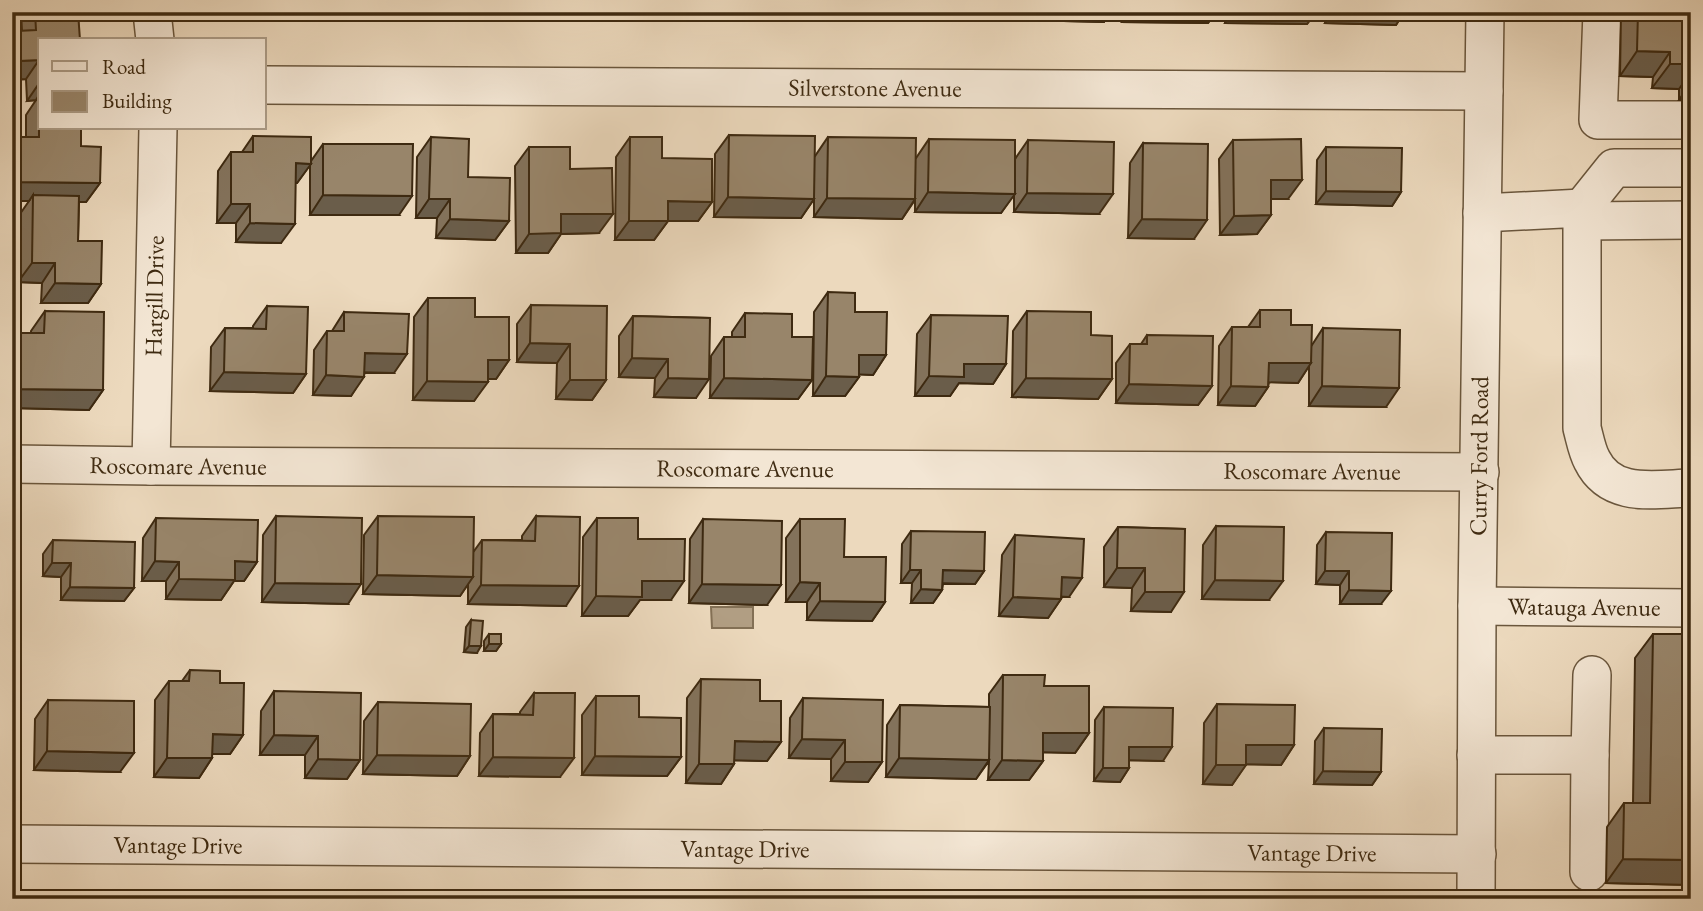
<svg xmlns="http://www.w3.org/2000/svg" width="1703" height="911" font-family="'EB Garamond',serif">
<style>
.water{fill:#b19e83;stroke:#837055;stroke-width:2}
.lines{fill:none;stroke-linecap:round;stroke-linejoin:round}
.minor-casing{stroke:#6a563c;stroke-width:40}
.minor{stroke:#f3e6d4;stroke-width:37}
.wall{fill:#83725b;stroke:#3e2a11;stroke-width:2}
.shaded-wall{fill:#6a5d4a;stroke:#3e2a11;stroke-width:2}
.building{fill:#98856a;stroke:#3e2a11;stroke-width:2}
.labels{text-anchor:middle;stroke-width:5;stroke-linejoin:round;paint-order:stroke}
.street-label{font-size:24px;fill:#3e2a11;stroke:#f3e6d4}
</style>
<rect width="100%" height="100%" fill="#ecd9bd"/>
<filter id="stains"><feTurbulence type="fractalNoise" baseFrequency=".00286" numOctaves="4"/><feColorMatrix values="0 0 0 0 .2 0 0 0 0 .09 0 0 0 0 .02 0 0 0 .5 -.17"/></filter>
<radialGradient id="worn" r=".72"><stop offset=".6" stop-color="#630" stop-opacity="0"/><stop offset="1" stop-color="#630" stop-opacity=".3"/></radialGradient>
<polygon class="water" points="711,607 753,607 753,628 712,628"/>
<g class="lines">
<g class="minor-casing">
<g id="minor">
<polyline points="152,12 155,40"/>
<polyline points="1602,12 1598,120 1691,120"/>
<path id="s1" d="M264,85L1484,91"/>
<polyline points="1582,208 1614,168 1691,168"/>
<path d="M1482,213L1582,208V428C1585,439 1587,451 1592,460C1611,499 1655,489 1691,488"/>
<polyline points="1582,221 1691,220"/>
<path id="s2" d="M12,464L151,466L1480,472"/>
<path id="s3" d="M151,466L158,128"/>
<path id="s4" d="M1477,606L1691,608"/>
<polyline points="1476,755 1590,755 1589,872"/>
<polyline points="1590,755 1592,675"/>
<path id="s5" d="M12,844L1477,854"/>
<path id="s6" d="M1476,899L1477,606L1485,12"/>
</g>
</g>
<use href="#minor" class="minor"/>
</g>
<g class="wall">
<polygon points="21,12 78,12 81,146 100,183 86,202 79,202 78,241 101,284 88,303 41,303 42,283 18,282 20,214 29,201 12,201 12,148 20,137 26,137 26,115 36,100 27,101 26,79 12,80 12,38 17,31 22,31"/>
<polygon points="714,12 749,12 743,20 714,20"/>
<polygon points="817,12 910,12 904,21 817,20"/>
<polygon points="918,12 1010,12 1003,21 917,20"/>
<polygon points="1024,12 1111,12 1104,22 1024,20"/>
<polygon points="1123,12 1216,12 1208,23 1122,22"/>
<polygon points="1225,12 1316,12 1307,24 1225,23"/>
<polygon points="1325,12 1404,12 1396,25 1325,23"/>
<polygon points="1621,12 1691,12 1691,100 1679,100 1679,89 1652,88 1653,77 1620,76"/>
<polygon points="729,135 815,156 828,137 916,158 929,139 1015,159 1028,140 1099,214 1014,212 1014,194 1001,213 915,212 915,200 902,219 814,217 814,199 801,218 714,217 715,154"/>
<polygon points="253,136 311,161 323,144 399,215 310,215 310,165 297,183 295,183 281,243 236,242 236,223 217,223 218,171 231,152 242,152"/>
<polygon points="431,137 509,221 495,240 436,238 437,218 416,218 417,157"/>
<polygon points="630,137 662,158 712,202 698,221 668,221 654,240 615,240 616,157"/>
<polygon points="1233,140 1288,199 1271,199 1271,215 1257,234 1220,235 1219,159"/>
<polygon points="1143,143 1194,239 1128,238 1130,163"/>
<polygon points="529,147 570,169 599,233 561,234 548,253 516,253 515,166"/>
<polygon points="1326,147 1401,192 1392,206 1316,204 1317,160"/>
<polygon points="828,292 855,312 886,355 873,375 859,374 859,377 845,396 813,396 814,312"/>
<polygon points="428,298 475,317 509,360 496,379 488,379 474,401 413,400 414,317"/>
<polygon points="531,305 606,380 592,400 556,399 557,363 517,362 517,324"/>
<polygon points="267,306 306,374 293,393 210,391 211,347 225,328 253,328 253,326"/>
<polygon points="1260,310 1291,325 1312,345 1323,328 1386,407 1309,406 1309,366 1298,383 1269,382 1268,387 1255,406 1218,405 1219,346 1232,327 1248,327"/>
<polygon points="45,311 103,390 89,410 12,408 12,333 31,333 31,331"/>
<polygon points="1027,311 1091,335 1112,379 1098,399 1012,397 1013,331"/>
<polygon points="344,312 394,373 365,373 351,396 313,395 314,350 327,331 332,331"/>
<polygon points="745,313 792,337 812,380 798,399 710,398 711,356 724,337 732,337 732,332"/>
<polygon points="931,315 1006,364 993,384 959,383 950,396 915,396 917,334"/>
<polygon points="633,316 710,318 696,398 654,397 655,378 619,377 619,336"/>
<polygon points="1147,335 1212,386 1198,405 1116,403 1116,363 1130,344 1141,344"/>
<polygon points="276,516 348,604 262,602 263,535"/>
<polygon points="378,516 474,551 482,540 522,540 522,536 536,516 566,606 468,604 468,584 460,596 363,594 364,535"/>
<polygon points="156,518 257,562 244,581 234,581 221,600 166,599 166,581 142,581 143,538"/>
<polygon points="597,518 638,539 671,600 640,600 628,616 582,616 583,537"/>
<polygon points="703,519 767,605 689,603 690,539"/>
<polygon points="800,519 844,557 885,602 872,621 807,620 807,602 786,602 786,538"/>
<polygon points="1216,526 1269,600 1202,599 1203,545"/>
<polygon points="1118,527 1185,529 1171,612 1131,611 1132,588 1104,587 1104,547"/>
<polygon points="911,531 984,571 975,584 943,584 942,590 933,603 911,603 912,583 901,583 902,544"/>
<polygon points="1326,532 1381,604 1340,604 1340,585 1316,584 1317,545"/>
<polygon points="1015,535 1069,597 1061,597 1061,599 1048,618 999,616 1002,555"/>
<polygon points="53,540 134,588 124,601 61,600 61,577 43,576 43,554"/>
<polygon points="471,620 477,653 464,652 466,627"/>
<polygon points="489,634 501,644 496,651 484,651 484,641"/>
<polygon points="1653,634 1691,634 1691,885 1606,883 1607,827 1624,803 1633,803 1635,658"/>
<polygon points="190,670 220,683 243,735 230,754 212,754 212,758 199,778 154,777 155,700 169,681 182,681"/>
<polygon points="1003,675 1044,686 1089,733 1075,753 1043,752 1043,761 1029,780 988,780 989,761 976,779 886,777 887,725 900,705 989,707 989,694"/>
<polygon points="701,679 760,701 781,742 767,761 734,760 734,764 721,784 686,783 687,698"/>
<polygon points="274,691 360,760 347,779 305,778 305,755 260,755 261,711"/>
<polygon points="534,693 560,777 479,776 480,733 493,714 520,714 520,712"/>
<polygon points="596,696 639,717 681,757 667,776 582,775 582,715"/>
<polygon points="803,698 882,762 868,782 831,781 831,759 789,758 790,718"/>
<polygon points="48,700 120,772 34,770 35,719"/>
<polygon points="378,702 470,756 457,776 363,774 364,721"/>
<polygon points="1217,704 1294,745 1281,765 1246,764 1232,785 1203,784 1204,723"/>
<polygon points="1104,707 1163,761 1129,760 1129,768 1120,782 1094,781 1095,720"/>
<polygon points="1324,728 1381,772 1372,785 1314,784 1315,741"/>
</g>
<g class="shaded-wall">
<polygon points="209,12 273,12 272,14"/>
<polygon points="316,12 340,12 337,17 313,17"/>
<polygon points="407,12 500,12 497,16 406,14"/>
<polygon points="559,12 596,12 592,18 555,18"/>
<polygon points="617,12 700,12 695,20 612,19"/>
<polygon points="720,12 749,12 743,20 714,20"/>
<polygon points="822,12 910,12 904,21 817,20"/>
<polygon points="923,12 1010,12 1003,21 917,20"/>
<polygon points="1029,12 1111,12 1104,22 1024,20"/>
<polygon points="1129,12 1216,12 1208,23 1122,22"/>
<polygon points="1232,12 1316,12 1307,24 1225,23"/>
<polygon points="1333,12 1404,12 1396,25 1325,23"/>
<polygon points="1637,51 1670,52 1653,77 1620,76"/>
<polygon points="39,60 26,79 12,80 12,70 19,61"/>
<polygon points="1670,64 1691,64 1691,72 1679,89 1652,88"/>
<polygon points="40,82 40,100 39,95 36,100 27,101"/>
<polygon points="1691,82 1691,100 1679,100"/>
<polygon points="296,163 311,164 297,183 282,183"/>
<polygon points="1271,180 1302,180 1288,199 1257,199"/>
<polygon points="19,182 100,183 86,202 33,202 33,195 29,201 12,201 12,192"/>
<polygon points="1326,191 1401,192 1392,206 1316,204"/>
<polygon points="928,192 1015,194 1001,213 915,212"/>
<polygon points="1027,193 1113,194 1099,214 1014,212"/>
<polygon points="323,195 412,196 399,215 310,215"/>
<polygon points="728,197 814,199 801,218 714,217"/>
<polygon points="827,198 915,199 902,219 814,217"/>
<polygon points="429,199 450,199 437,218 416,218"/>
<polygon points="668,201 712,202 698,221 655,221"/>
<polygon points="231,204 250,204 236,223 217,223"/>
<polygon points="561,214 613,214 599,233 561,234 548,253 516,253 529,234"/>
<polygon points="1271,215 1257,234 1220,235 1234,216"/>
<polygon points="450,219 509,221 495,240 436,238"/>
<polygon points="1142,219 1207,220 1194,239 1128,238"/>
<polygon points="629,221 668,221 654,240 615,240"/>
<polygon points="250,223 295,224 281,243 236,242"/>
<polygon points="32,263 55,263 42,283 18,282"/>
<polygon points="55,283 101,284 88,303 41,303"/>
<polygon points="530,343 570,344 557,363 517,362"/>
<polygon points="365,353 407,354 394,373 351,372"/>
<polygon points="859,355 886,355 873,375 846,374"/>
<polygon points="632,358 668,359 655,378 619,377"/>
<polygon points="488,360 509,360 496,379 475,379"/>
<polygon points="1269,363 1311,363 1298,383 1255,382"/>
<polygon points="964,364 1006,364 993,384 959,383 950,396 915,396 929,376"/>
<polygon points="224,372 306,374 293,393 210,391"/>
<polygon points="326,375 364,377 351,396 313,395"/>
<polygon points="826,376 859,377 845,396 813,396"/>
<polygon points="668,378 709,379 696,398 654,397"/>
<polygon points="724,378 812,380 798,399 710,398"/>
<polygon points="1026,378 1112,379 1098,399 1012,397"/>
<polygon points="570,380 606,380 592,400 556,399"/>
<polygon points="427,381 488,382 474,401 413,400"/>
<polygon points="1129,384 1212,386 1198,405 1116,403"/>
<polygon points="1231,386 1268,387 1255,406 1218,405"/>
<polygon points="1322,386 1399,388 1386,407 1309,406"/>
<polygon points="12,389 103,390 89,410 12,408"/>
<polygon points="155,561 179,562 166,581 142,581"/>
<polygon points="235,561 257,562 244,581 234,581 221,600 166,599 179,579"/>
<polygon points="52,563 71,563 61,577 43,576"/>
<polygon points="1117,568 1145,568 1132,588 1104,587"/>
<polygon points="910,570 921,570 912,583 901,583"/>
<polygon points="943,570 984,571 975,584 933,583"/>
<polygon points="1325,571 1349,571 1340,585 1316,584"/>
<polygon points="377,575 473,577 460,596 363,594"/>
<polygon points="1062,577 1082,578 1069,597 1048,596"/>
<polygon points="1215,580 1283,581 1269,600 1202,599"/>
<polygon points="642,581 684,581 671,600 640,600 628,616 582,616 596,596"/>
<polygon points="800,582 820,583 807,602 786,602"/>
<polygon points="275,583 361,584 348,604 262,602"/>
<polygon points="702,584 781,585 767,605 689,603"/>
<polygon points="481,585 579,586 566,606 468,604"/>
<polygon points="70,587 134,588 124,601 61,600"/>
<polygon points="921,589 942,590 933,603 911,603"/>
<polygon points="1349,590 1391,591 1381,604 1340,604"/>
<polygon points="1145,592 1184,592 1171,612 1131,611"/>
<polygon points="1013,597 1061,599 1048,618 999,616"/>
<polygon points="820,601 885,602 872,621 807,620"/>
<polygon points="489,644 501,644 496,651 484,651"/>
<polygon points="469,646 481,646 477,653 464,652"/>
<polygon points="1043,733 1089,733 1075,753 1030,752"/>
<polygon points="213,734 243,735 230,754 199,754"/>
<polygon points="274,735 318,736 305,755 260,755"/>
<polygon points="802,739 845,740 831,759 789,758"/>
<polygon points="735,741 781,742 767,761 721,760"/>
<polygon points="1246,745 1294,745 1281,765 1232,764"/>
<polygon points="1129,747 1172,747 1163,761 1120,760"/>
<polygon points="47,751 134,753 120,772 34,770"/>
<polygon points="377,755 470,756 457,776 363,774"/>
<polygon points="595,756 681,757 667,776 582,775"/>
<polygon points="493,757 574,758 560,777 479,776"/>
<polygon points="167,758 212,758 199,778 154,777"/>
<polygon points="899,758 989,760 976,779 886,777"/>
<polygon points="318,759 360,760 347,779 305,778"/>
<polygon points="1002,760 1043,761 1029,780 988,780"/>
<polygon points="845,762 882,762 868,782 831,781"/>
<polygon points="699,764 734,764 721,784 686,783"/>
<polygon points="1216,765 1246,765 1232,785 1203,784"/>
<polygon points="1103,768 1129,768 1120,782 1094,781"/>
<polygon points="1323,771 1381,772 1372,785 1314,784"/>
<polygon points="1623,859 1691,860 1691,885 1606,883"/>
</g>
<g class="building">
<polygon points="35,12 78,12 80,40 40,40 40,82 39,60 19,61 17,31 36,30"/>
<polygon points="1638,12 1691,12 1691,64 1670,64 1670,52 1637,51"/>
<polygon points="39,95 40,128 81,128 81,146 101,147 100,183 19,182 20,137 39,137"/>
<polygon points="729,135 815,136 814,199 728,197"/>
<polygon points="253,136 311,137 311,164 296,163 295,224 250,223 250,204 231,204 231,152 253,152"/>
<polygon points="431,137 469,139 468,177 510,178 509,221 450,219 450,199 429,199"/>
<polygon points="630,137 662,137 662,158 712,159 712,202 668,201 668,221 629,221"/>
<polygon points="828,137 916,138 915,199 827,198"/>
<polygon points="929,139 1015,140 1015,194 928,192"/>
<polygon points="1301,139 1302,180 1271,180 1271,215 1234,216 1233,140"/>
<polygon points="1028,140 1114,142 1113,194 1027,193"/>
<polygon points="1143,143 1208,144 1207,220 1142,219"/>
<polygon points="323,144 413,144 412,196 323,195"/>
<polygon points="529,147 570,147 570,169 612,168 613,214 561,214 561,233 529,234"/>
<polygon points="1326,147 1402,148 1401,192 1326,191"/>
<polygon points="33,195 79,196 78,241 102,241 101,284 55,283 55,263 32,263"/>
<polygon points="828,292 855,293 855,312 887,312 886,355 859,355 859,377 826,376"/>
<polygon points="428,298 475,298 475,317 509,317 509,360 488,360 488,382 427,381"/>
<polygon points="531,305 607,306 606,380 570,380 570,344 530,343"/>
<polygon points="267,306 308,307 306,374 224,372 225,328 266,329"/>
<polygon points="1260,310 1291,310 1291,325 1312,325 1311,363 1269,363 1268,387 1231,386 1232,327 1260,327"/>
<polygon points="45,311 104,312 103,390 12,389 12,333 44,333"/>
<polygon points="1027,311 1091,312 1091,335 1112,336 1112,379 1026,378"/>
<polygon points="344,312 409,314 407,354 365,353 364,377 326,375 327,331 344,331"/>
<polygon points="745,313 792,314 792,337 813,337 812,380 724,378 724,337 745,337"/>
<polygon points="931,315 1008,316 1006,364 964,364 964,377 929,376"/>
<polygon points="633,316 710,318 709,379 668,378 668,359 632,358"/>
<polygon points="1323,328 1400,330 1399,388 1322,386"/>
<polygon points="1147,335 1213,336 1212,386 1129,384 1130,344 1147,344"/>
<polygon points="276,516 362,518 361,584 275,583"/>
<polygon points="378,516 474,517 473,577 377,575"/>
<polygon points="536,516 580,517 579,586 481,585 482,540 535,541"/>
<polygon points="156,518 258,520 257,562 235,561 235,580 179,579 179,562 155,561"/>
<polygon points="597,518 638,518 638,539 685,539 684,581 642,581 642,597 596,596"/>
<polygon points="703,519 782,521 781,585 702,584"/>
<polygon points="800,519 845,519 844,557 886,557 885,602 820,601 820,583 800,582"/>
<polygon points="1216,526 1284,527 1283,581 1215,580"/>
<polygon points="1118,527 1185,529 1184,592 1145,592 1145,568 1117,568"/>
<polygon points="911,531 985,532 984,571 943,570 942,590 921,589 921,570 910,570"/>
<polygon points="1326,532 1392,533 1391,591 1349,590 1349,571 1325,571"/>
<polygon points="1015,535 1084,539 1082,578 1062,577 1061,599 1013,597"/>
<polygon points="53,540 135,542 134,588 70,587 71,563 52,563"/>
<polygon points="471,620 483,621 481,646 469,646"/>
<rect x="489" y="634" width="12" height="10"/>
<polygon points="1653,634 1691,634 1691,860 1623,859 1624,803 1650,803"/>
<polygon points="190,670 220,671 220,683 244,683 243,735 213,734 212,758 167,758 169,681 189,681"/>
<polygon points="1003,675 1045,675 1044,686 1089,686 1089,733 1043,733 1043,761 1002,760"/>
<polygon points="701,679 760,680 760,701 781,701 781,742 735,741 734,764 699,764"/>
<polygon points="274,691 361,693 360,760 318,759 318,736 274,735"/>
<polygon points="534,693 575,693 574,758 493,757 493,714 533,715"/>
<polygon points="596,696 639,696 639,717 681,718 681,757 595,756"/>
<polygon points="803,698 883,700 882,762 845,762 845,740 802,739"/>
<polygon points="48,700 134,701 134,753 47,751"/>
<polygon points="378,702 471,704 470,756 377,755"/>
<polygon points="1217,704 1295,705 1294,745 1246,745 1246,765 1216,765"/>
<polygon points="900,705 990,707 989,760 899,758"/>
<polygon points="1104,707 1173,708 1172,747 1129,747 1129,768 1103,768"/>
<polygon points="1324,728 1382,729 1381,772 1323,771"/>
<polygon points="170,897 237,898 237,899 170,899"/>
<rect x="376" y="897" width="42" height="2"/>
</g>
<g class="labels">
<g class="street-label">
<text dy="8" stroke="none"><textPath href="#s1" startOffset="611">Silverstone Avenue</textPath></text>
<text dy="8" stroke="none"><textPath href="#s3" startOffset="170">Hargill Drive</textPath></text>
<text dy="8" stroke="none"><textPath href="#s6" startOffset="443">Curry Ford Road</textPath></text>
<text dy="8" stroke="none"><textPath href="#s2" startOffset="166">Roscomare Avenue</textPath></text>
<text dy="8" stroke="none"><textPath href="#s2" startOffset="733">Roscomare Avenue</textPath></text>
<text dy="8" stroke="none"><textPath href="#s2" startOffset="1300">Roscomare Avenue</textPath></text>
<text dy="8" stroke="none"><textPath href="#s4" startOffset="107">Watauga Avenue</textPath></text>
<text dy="8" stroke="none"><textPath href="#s5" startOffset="166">Vantage Drive</textPath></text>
<text dy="8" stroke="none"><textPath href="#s5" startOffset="733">Vantage Drive</textPath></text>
<text dy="8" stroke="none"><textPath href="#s5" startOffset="1300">Vantage Drive</textPath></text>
</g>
</g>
<rect width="1703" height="911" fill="none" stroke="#ecd9bd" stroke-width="42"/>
<rect x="14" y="14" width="1675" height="883" fill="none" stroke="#3e2a11" stroke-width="3.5"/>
<rect x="21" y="21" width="1661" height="869" fill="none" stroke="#3e2a11" stroke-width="2"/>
<rect x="38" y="38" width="228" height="91" fill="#f3e6d4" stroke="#ab9b86" stroke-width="2"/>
<rect x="52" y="61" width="35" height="10" fill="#f3e6d4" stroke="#ab9b86" stroke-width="2"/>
<text x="102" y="74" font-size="21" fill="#3e2a11">Road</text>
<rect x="52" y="91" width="35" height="21" fill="#98856a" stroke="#ab9b86" stroke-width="2"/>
<text x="102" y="108" font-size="21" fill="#3e2a11">Building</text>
<rect width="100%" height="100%" filter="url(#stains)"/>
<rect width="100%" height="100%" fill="url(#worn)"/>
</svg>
